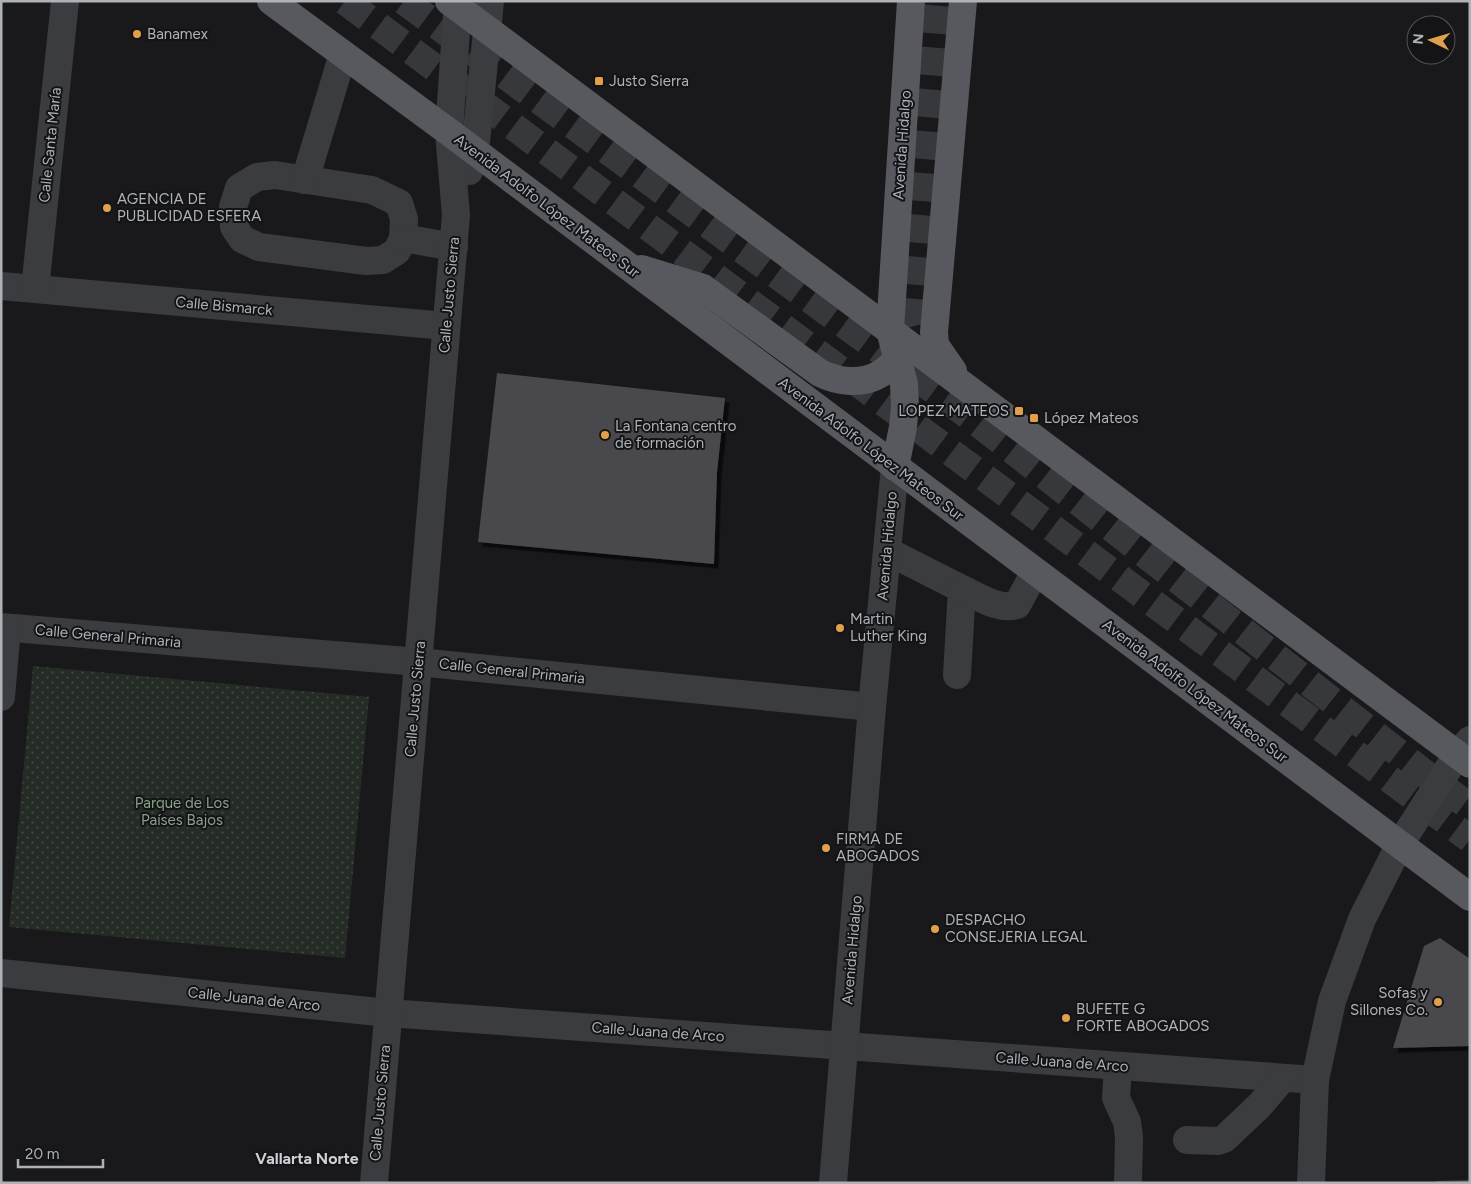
<svg xmlns="http://www.w3.org/2000/svg" width="1471" height="1184" font-family="Figtree,sans-serif">
<style>
.park{fill:url(#park-dots)}
.building{fill:#48494d;filter:url(#shadow)}
.lines{fill:none;stroke-linecap:round;stroke-linejoin:round}
.major-tunnel{stroke:#37383b;stroke-width:28;stroke-dasharray:28 14;stroke-linecap:butt}
.minor{stroke:#3a3c3f;stroke-width:28}
.major{stroke:#57595e;stroke-width:28}
.poi-dot{fill:#e1a14b;stroke:#141416;stroke-width:2}
.labels{text-anchor:middle;stroke-width:4;stroke-linejoin:round;paint-order:stroke}
.poi-label{font-size:15px;fill:#adb2b9;stroke:#141416;text-anchor:start}
.street-label{font-size:15px;fill:#adb2b9;stroke:#141416}
.park-label{font-size:15px;fill:#87a286;stroke:#141416}
.neighbourhood-label{font-size:16px;font-weight:bold;fill:#cdd0d6;stroke:#141416}
</style>
<defs>
<pattern id="park-dots" width="8" height="8" patternUnits="userSpaceOnUse" patternTransform="scale(1.25)"><rect width="8" height="8" fill="#252c26"/><path d="M2 2h.1M6 6h.1" fill="none" stroke="#424843" stroke-width="1.8" stroke-linecap="round"/></pattern>
<filter id="shadow"><feDropShadow dx="4.5" dy="4.5" stdDeviation="0" flood-color="#0009"/></filter>
</defs>
<rect width="100%" height="100%" fill="#19191b"/>
<polygon class="park" points="33,666 369,697 345,958 9,927"/>
<g class="building">
<polygon points="497,373 725,398 717,472 714,564 478,542"/>
<polygon points="1440,938 1470,959 1470,1046 1393,1048 1424,946"/>
<polygon points="1470,1180 1470,1183 1436,1183 1436,1181"/>
</g>
<g class="lines">
<g class="major-tunnel">
<polyline points="345,1 1470,839"/>
<polyline points="404,1 969,416 1433,780 1470,807"/>
<polyline points="924,367 912,324 939,1"/>
</g>
<g class="minor">
<polyline points="469,171 475,152 490,1"/>
<polygon points="275,175 372,190 399,203 404,219 403,238 397,251 383,260 366,261 259,247 242,239 234,227 233,207 239,188 257,177"/>
<polyline points="305,180 343,54"/>
<polyline points="403,238 454,247"/>
<polyline points="1,286 446,326"/>
<polyline points="35,289 65,1"/>
<polyline points="887,551 962,589 957,675"/>
<path d="M962,589C978,596 999,611 1017,605L1035,572"/>
<polyline points="1,627 418,662 872,707"/>
<polyline points="1,697 7,628"/>
<polyline points="1,973 388,1013 1315,1080"/>
<polyline points="1118,1066 1116,1098 1127,1122 1129,1137 1128,1183"/>
<polyline points="1187,1140 1218,1141 1224,1139 1259,1106 1283,1078"/>
<polyline points="374,1183 456,215 449,132 458,1"/>
<polyline points="833,1183 872,707 895,467"/>
<polyline points="1311,1183 1315,1080 1332,1001 1362,919 1400,844 1457,755 1470,740"/>
</g>
<g class="major">
<polyline points="271,1 449,132 1470,897"/>
<polyline points="449,1 1470,764"/>
<path d="M641,269L703,288L820,373C838,382 862,385 880,374C887,370 892,364 898,359"/>
<polyline points="953,371 935,345 934,332 963,1"/>
<polyline points="895,467 903,427 905,406 904,384 890,330 911,1"/>
</g>
</g>
<g class="poi-dot">
<circle cx="137" cy="34" r="5"/>
<rect x="594" y="76" width="10" height="10" rx="2.5"/>
<circle cx="107" cy="208" r="5"/>
<rect x="1014" y="406" width="10" height="10" rx="2.5"/>
<rect x="1029" y="413" width="10" height="10" rx="2.5"/>
<circle cx="605" cy="435" r="5"/>
<circle cx="840" cy="628" r="5"/>
<circle cx="826" cy="848" r="5"/>
<circle cx="935" cy="929" r="5"/>
<circle cx="1438" cy="1002" r="5"/>
<circle cx="1066" cy="1018" r="5"/>
</g>
<g class="labels">
<g class="poi-label">
<text x="147" y="39">Banamex</text>
<text x="609" y="86">Justo Sierra</text>
<text x="117" y="204">AGENCIA DE<tspan x="117" dy="17">PUBLICIDAD ESFERA</tspan></text>
<text x="1009" y="416" text-anchor="end">LOPEZ MATEOS</text>
<text x="1044" y="423">López Mateos</text>
<text x="615" y="431">La Fontana centro<tspan x="615" dy="17">de formación</tspan></text>
<text x="850" y="624">Martin<tspan x="850" dy="17">Luther King</tspan></text>
<text x="836" y="844">FIRMA DE<tspan x="836" dy="17">ABOGADOS</tspan></text>
<text x="945" y="925">DESPACHO<tspan x="945" dy="17">CONSEJERIA LEGAL</tspan></text>
<text x="1428" y="998" text-anchor="end">Sofas y<tspan x="1428" dy="17">Sillones Co.</tspan></text>
<text x="1076" y="1014">BUFETE G<tspan x="1076" dy="17">FORTE ABOGADOS</tspan></text>
</g>
<g class="street-label">
<text transform="translate(50 145) rotate(-84)" y="5">Calle Santa María</text>
<text transform="translate(902 145) rotate(-86)" y="5">Avenida Hidalgo</text>
<text transform="translate(547 206) rotate(37)" y="5">Avenida Adolfo López Mateos Sur</text>
<text transform="translate(449 295) rotate(-85)" y="5">Calle Justo Sierra</text>
<text transform="translate(224 306) rotate(5)" y="5">Calle Bismarck</text>
<text transform="translate(871 449) rotate(37)" y="5">Avenida Adolfo López Mateos Sur</text>
<text transform="translate(887 546) rotate(-85)" y="5">Avenida Hidalgo</text>
<text transform="translate(108 636) rotate(5)" y="5">Calle General Primaria</text>
<text transform="translate(512 671) rotate(6)" y="5">Calle General Primaria</text>
<text transform="translate(1195 691) rotate(37)" y="5">Avenida Adolfo López Mateos Sur</text>
<text transform="translate(415 699) rotate(-85)" y="5">Calle Justo Sierra</text>
<text transform="translate(852 950) rotate(-85)" y="5">Avenida Hidalgo</text>
<text transform="translate(254 999) rotate(6)" y="5">Calle Juana de Arco</text>
<text transform="translate(658 1032) rotate(4)" y="5">Calle Juana de Arco</text>
<text transform="translate(1062 1062) rotate(4)" y="5">Calle Juana de Arco</text>
<text transform="translate(380 1103) rotate(-85)" y="5">Calle Justo Sierra</text>
</g>
<g class="park-label">
<text x="182" y="808">Parque de Los<tspan x="182" dy="17">Países Bajos</tspan></text>
</g>
<g class="neighbourhood-label">
<text x="307" y="1164">Vallarta Norte</text>
</g>
</g>
<rect width="1471" height="1184" fill="none" stroke="#adb2b9" stroke-width="5"/>
<g transform="translate(1431 40) rotate(275)"><circle r="24" fill="#141416" stroke="#515357"/>
<path d="M0-4L9 19L0 12L-9 19Z" fill="#e1a14b"/>
<text y="-8" font-size="14" font-weight="bold" text-anchor="middle" fill="#adb2b9">N</text>
</g>
<path d="M18 1159v8h85v-8" fill="none" stroke="#adb2b9" stroke-width="2.5"/>
<text x="25" y="1159" font-size="15" fill="#adb2b9" stroke="#141416" stroke-width="4" paint-order="stroke">20 m</text>
</svg>
